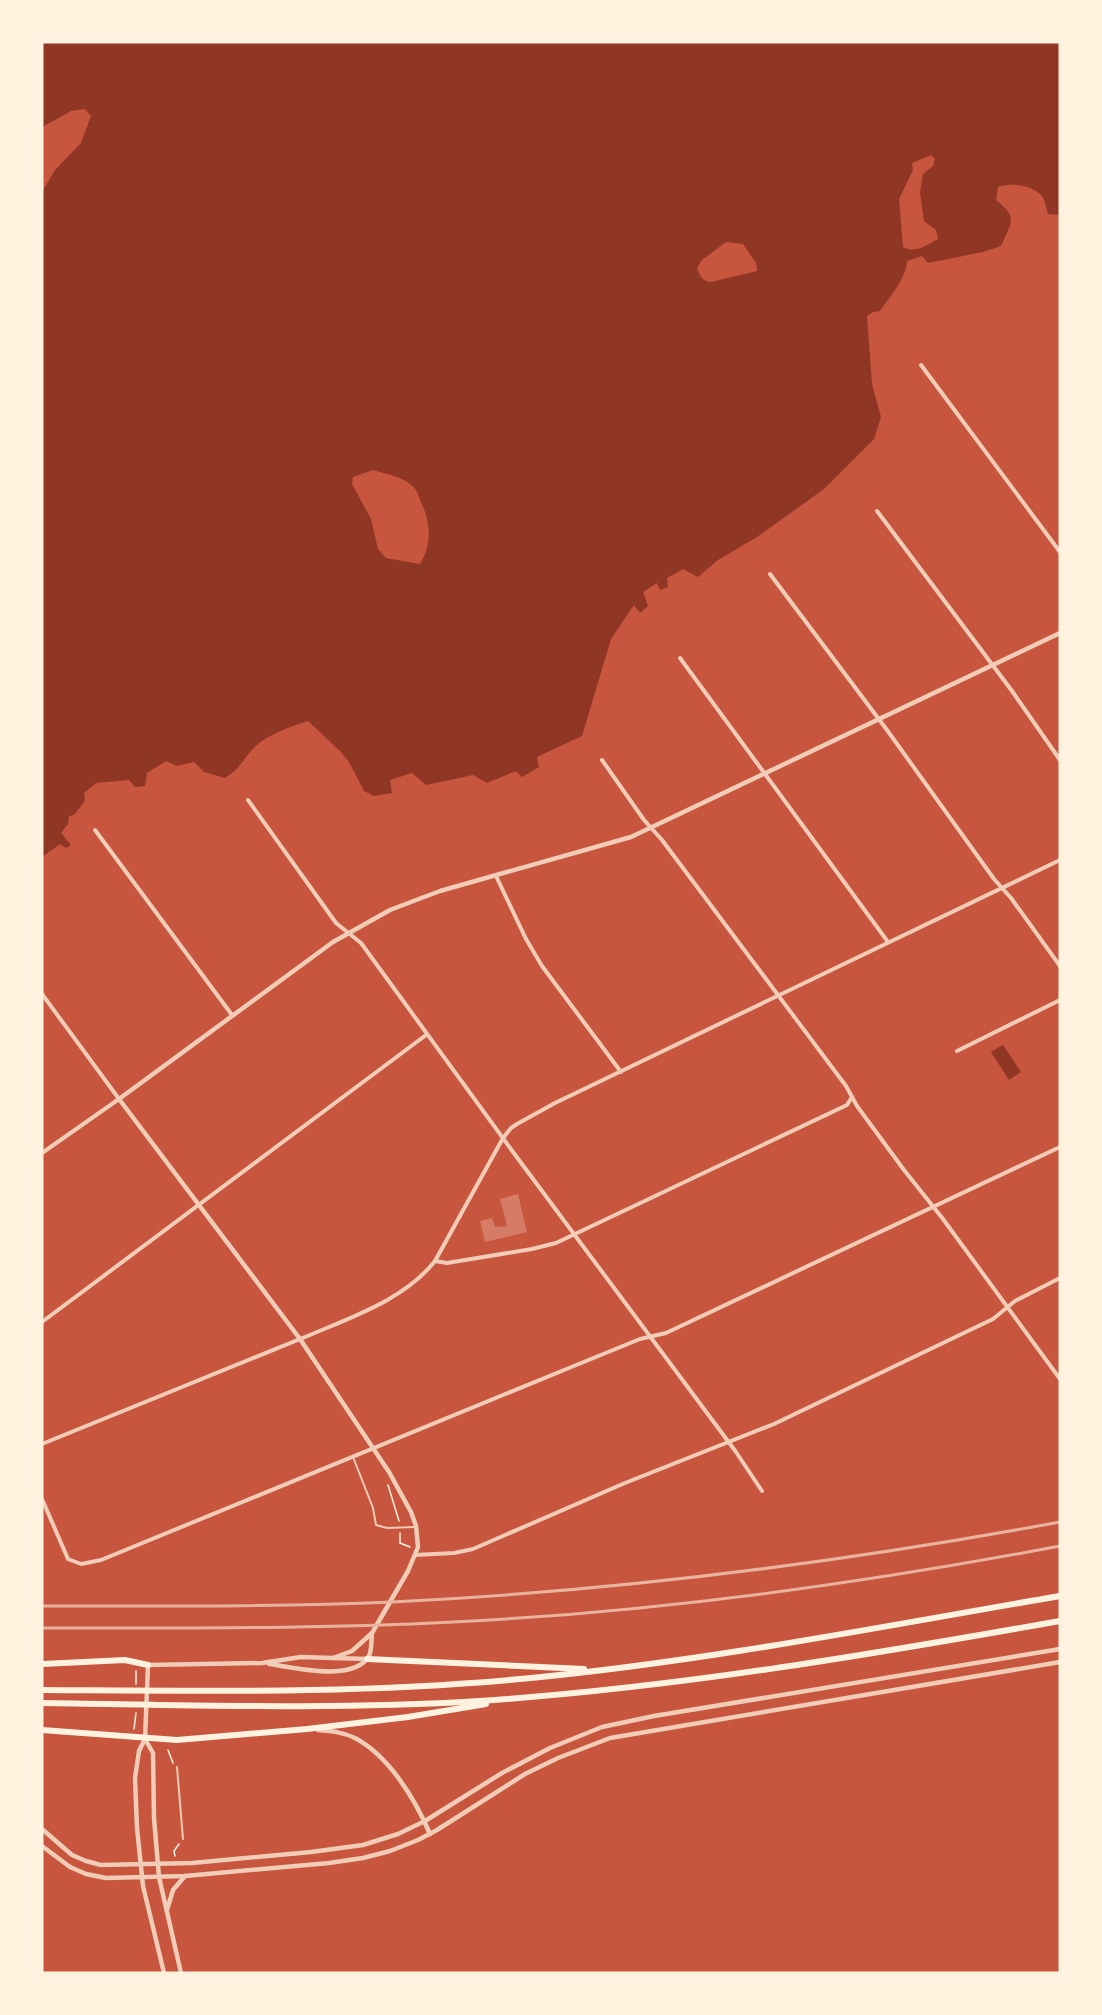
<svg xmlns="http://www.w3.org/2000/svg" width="1102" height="2015" font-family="Figtree,sans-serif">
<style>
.water{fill:#8f3625;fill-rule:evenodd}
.building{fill:#d67c66}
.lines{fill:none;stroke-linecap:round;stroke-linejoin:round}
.path{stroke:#fff3e0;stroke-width:1.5}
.service{stroke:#f1ccb7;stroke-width:2}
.minor{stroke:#f1ccb7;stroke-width:4}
.tertiary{stroke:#f1ccb7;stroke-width:4.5}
.trunk{stroke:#fff3e0;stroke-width:6}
.rail{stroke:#e9b49f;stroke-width:3}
</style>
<rect width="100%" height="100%" fill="#c8553d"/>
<g class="water">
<path d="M42,42H1060V215L1048,214C1046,208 1045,199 1041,195C1030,184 1011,183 998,187L996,200C1019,218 1011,222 1001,246L983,252L928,263L922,256L907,261C906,279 890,296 880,311L873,312L867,316L872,384L881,417L874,439L824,489L757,537L718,560L698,577L683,569L667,578L668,587L660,590L657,583L643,592L648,606L640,613L634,605L611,639L582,736L537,757L539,767L522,777L516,771L487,783L473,775L426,785L412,773L390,780L392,793L374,796L364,791L349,762L341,752L308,721C292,726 266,735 254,748C242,760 242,767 225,778L204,772L194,762L177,766L166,761L147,773L145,786L135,787L129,780L96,783L84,793L85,801L74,815L69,816L68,824L61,833L71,845L66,848L60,844L42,857V192L55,170L81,143L91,116L85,109L71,111L42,127ZM931,155L935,159L933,166L923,174L920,192L924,221L936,230L938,239C927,245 915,254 903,247L899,199L913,170L912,163ZM726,242L743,244L756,263L757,271L711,282C702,281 700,276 697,268L702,260ZM373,470C386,474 406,477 415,489C418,492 419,498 421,502C431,523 432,544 420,564L386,558L378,549L371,519L352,484L353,477Z"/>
<polygon points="1003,1045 1021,1072 1009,1080 991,1052"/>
</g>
<polygon class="building" points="518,1194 527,1232 485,1242 480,1221 492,1218 495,1227 507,1226 500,1199"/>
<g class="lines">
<g class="path">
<polyline points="388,1485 399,1521"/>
<polyline points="400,1533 400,1543 410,1547"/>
<polyline points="136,1671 136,1684"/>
<polyline points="134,1729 136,1713"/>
<polyline points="168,1750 173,1763"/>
<polyline points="175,1856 174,1851 179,1844"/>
</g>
<g class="service">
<polyline points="353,1457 373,1508 376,1525 387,1528 414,1527"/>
<polyline points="177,1767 183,1839"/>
</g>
<g class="minor">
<polyline points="921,365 1060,552"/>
<polyline points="877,511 1012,691 1060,760"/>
<polyline points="770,574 887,730 994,879 1011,898 1060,966"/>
<polyline points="680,658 888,942"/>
<polyline points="602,760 644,820 662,840 846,1086 857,1106 904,1170 943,1219 1060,1379"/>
<polyline points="248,800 336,923 361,943 513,1152 736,1452 762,1491"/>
<polyline points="95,830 232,1015"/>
<polyline points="496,876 526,939 542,966 621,1072"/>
<polyline points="42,994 119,1099 42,1153"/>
<polyline points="957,1051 1060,1000"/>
<polyline points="435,1261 447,1263 532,1249 556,1243 847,1105 852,1097"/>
<polyline points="42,1322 426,1035"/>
<path d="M42,1444L310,1335C354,1316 405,1299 435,1261L503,1138L511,1128L517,1124L555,1103L1060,860"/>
<polyline points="42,1499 68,1559 81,1564 101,1560 569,1368 640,1339 666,1333 1060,1147"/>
<polyline points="415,1555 454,1553 473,1549 625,1483 774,1424 993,1319 1015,1301 1060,1278"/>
</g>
<g class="tertiary">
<polyline points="333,1658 352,1651 372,1633 408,1571 418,1547 416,1526 411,1512 389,1472 300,1339 119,1099 333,942 390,910 440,891 631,837 1060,633"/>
<path d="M269,1664C293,1667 353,1683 369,1656C372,1650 371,1640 372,1633"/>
<path d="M318,1730C331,1731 343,1732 355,1738C389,1756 415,1799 430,1834"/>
<polyline points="145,1739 153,1753 154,1818 159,1877 181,1973"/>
<polyline points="42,1829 72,1855 86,1861 101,1865 192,1863 311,1852 363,1845 398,1834 425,1821 502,1773 550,1748 602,1727 654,1716 1060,1649"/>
<polyline points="42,1846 70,1867 86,1874 106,1878 185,1876 329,1863 363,1858 390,1851 418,1840 437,1830 525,1774 558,1758 610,1738 1060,1662"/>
<polyline points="167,1910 173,1890 185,1876"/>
<polyline points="164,1973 143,1886 137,1828 135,1778 139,1751 145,1739 148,1665 262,1663 301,1657 367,1659"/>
</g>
<g class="trunk">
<polyline points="367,1659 584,1669"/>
<polyline points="42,1664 125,1660 148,1665"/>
<path d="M42,1690C205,1691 368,1694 531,1678C708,1661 884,1626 1060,1596"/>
<path d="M42,1703C188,1705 334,1710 479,1701C674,1688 868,1655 1060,1621"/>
<polyline points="42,1730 177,1740 307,1729 408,1717 486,1704"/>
</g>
<g class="rail">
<path d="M42,1606C159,1606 275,1607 392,1602C616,1591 839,1563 1060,1522"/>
<path d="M42,1628C179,1628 316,1629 453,1622C657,1612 860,1584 1060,1546"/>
</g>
</g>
<rect width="1102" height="2015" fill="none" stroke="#fff3e0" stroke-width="87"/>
</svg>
